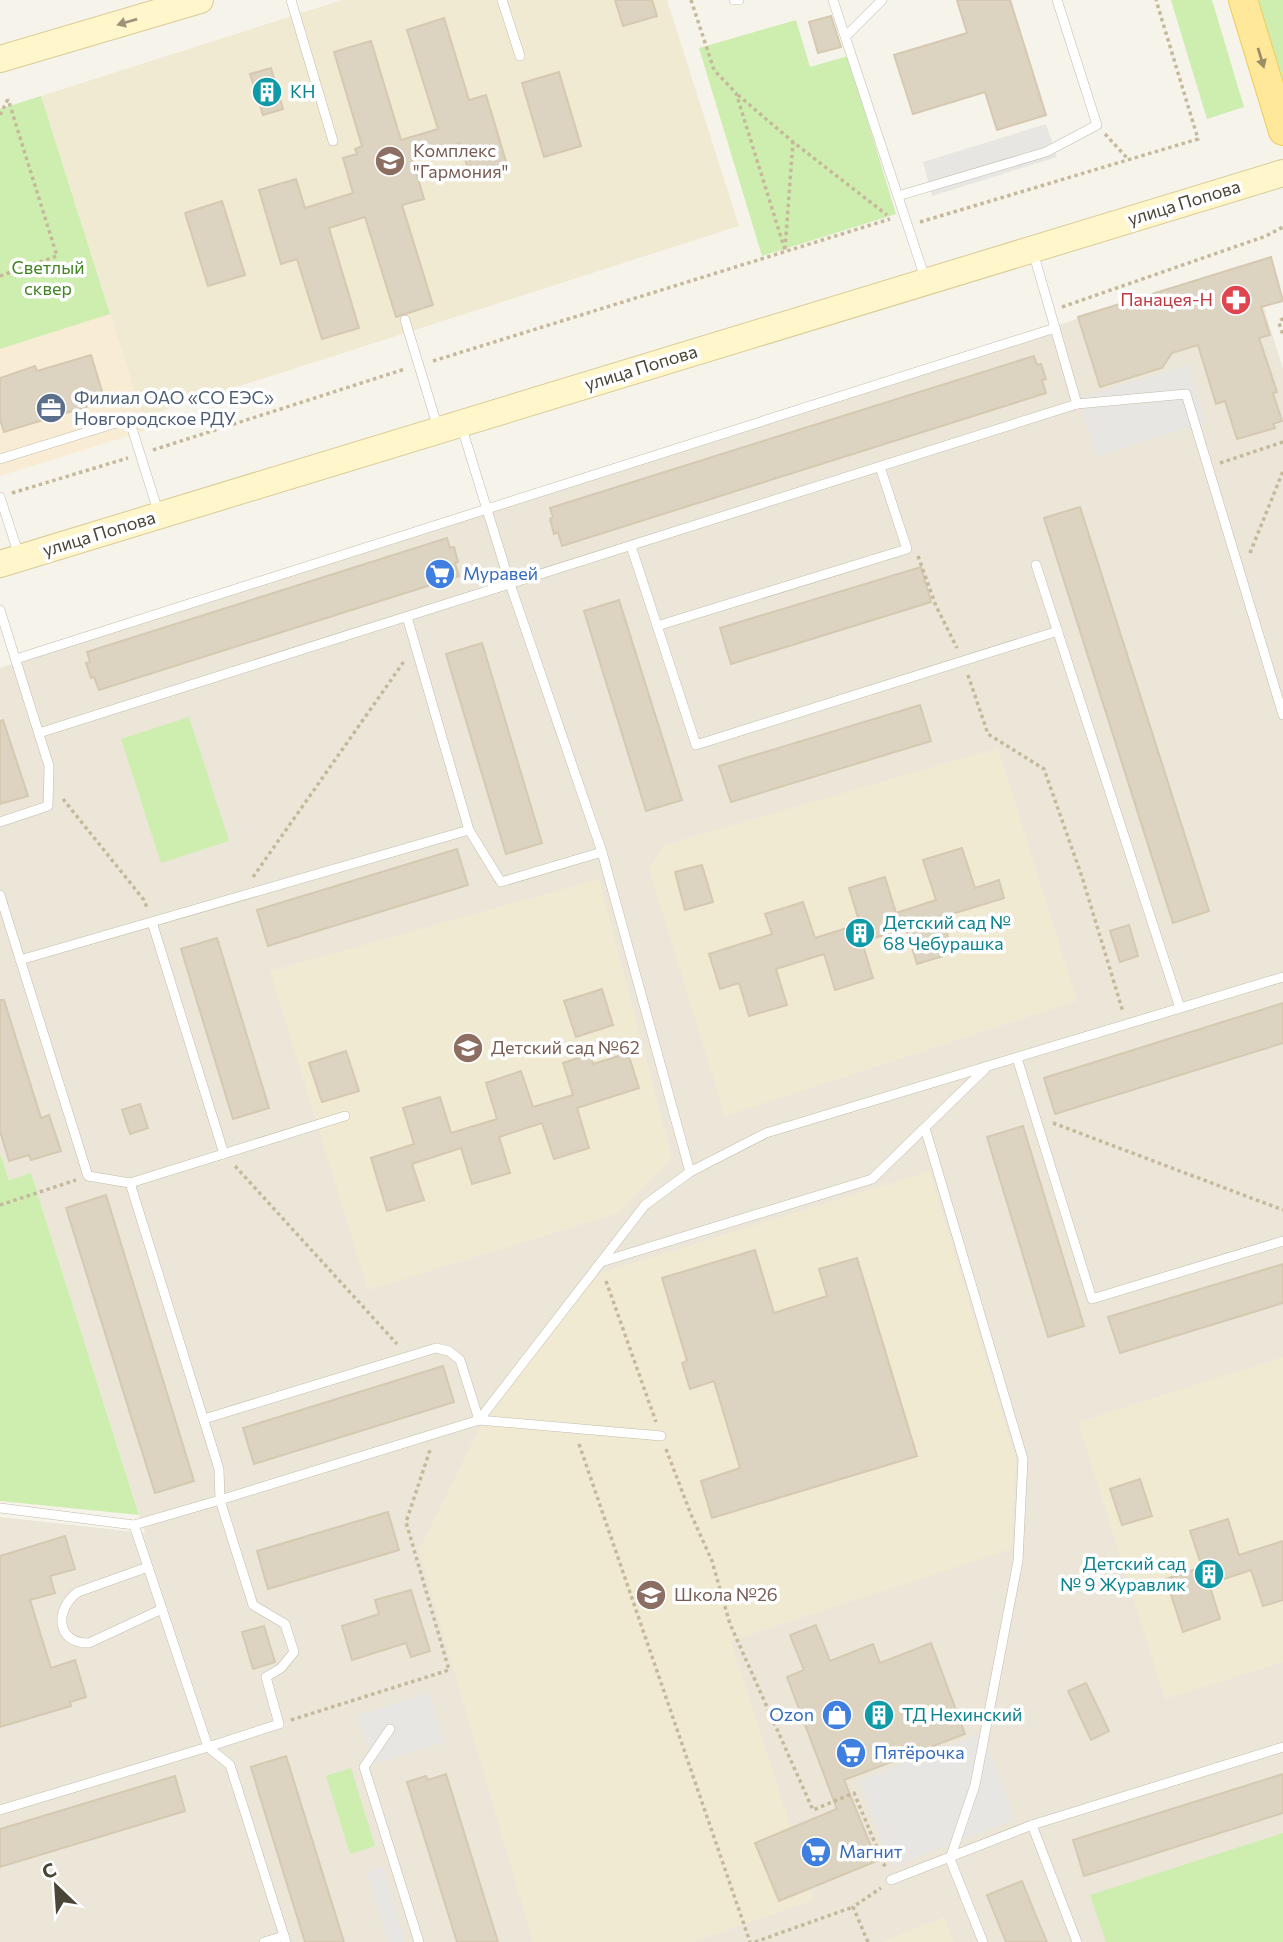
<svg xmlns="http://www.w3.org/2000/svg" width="1283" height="1942" font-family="Commissioner,sans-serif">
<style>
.residential{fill:#ebe6d8}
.commercial{fill:#f9ecd4}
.education{fill:#f0ead3}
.green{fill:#ceeeb0}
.parking{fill:#e8e6e2}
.building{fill:#dcd3c1;stroke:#d5c9b1;stroke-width:2}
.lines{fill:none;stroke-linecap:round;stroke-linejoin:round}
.lane-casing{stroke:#c3bcab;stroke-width:10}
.secondary-casing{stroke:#dacc96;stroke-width:28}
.primary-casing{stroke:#efcc5f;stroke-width:30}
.path{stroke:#c6b99b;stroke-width:3.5;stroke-dasharray:3.5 3.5;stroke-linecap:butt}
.lane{stroke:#fff;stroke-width:9}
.secondary{stroke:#fff6cb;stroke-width:26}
.primary{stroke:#ffe89a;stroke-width:28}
.oneway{fill:#9c957a}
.oneway2{fill:#9c8e64}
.labels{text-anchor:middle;stroke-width:7;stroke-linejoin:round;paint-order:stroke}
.culture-label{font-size:18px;fill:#0d838f;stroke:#fff;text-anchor:start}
.education-label{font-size:18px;fill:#785e54;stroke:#fff;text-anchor:start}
.street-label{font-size:18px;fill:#4b4537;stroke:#fff}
.park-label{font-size:18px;fill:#428423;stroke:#fff}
.health-label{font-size:18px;fill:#be3a42;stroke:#fff;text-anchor:end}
.service-label{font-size:18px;fill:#4e5e75;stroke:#fff;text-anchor:start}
.shop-label{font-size:18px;fill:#366cbe;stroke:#fff;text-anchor:start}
</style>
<rect width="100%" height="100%" fill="#f6f3ea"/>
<polygon class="residential" points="1250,263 1283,369 1283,1942 0,1942 0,1517 145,1533 31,1173 9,1180 0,1153 0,668"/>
<polygon class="commercial" points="110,314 148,430 0,476 0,349"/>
<g class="education">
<polygon points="342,0 667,0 739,226 143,417 41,96"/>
<polygon points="998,748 1077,1001 725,1116 649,869 664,845"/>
<polygon points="599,879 672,1157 618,1213 368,1290 270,971"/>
<polygon points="930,1171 1016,1460 1011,1549 731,1641 814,1900 694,1942 533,1942 419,1550 482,1423 594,1275"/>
<polygon points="1283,1357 1283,1662 1165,1699 1078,1422"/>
<polygon points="944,1917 954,1942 881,1942"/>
</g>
<g class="green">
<polygon points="1171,0 1212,0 1244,107 1207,119"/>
<polygon points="1253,0 1283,0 1283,102"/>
<polygon points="796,20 810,67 848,56 896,214 762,256 699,48"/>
<polygon points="41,96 110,314 0,349 0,109"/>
<polygon points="189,717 229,841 161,863 121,739"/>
<polygon points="0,1153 9,1180 31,1173 139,1515 0,1501"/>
<polygon points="351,1768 375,1846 350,1854 326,1776"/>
<polygon points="1283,1833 1283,1942 1106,1942 1090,1895"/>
</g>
<g class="parking">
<polygon points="1046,124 1057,157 932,196 923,162"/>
<polygon points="1188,365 1206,422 1096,456 1079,398"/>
<polygon points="429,1693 444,1742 373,1764 358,1715"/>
<polygon points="982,1733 1015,1819 892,1867 859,1781"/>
<polygon points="383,1867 405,1942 388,1942 367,1872"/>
</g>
<g class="building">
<polygon points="615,0 652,0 657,16 623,26"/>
<polygon points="957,0 1010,0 1046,115 997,130 985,92 913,114 894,55 967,33"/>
<polygon points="831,16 841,47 818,53 809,22"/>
<polygon points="444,18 469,100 486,95 508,168 471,179 460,143 412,158 424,199 402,205 433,305 396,317 365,217 329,228 359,328 322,339 297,259 281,264 259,190 296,179 305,208 353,193 343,158 357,154 355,149 362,146 334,52 371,41 401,140 438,129 407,30"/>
<polygon points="271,68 283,109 263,115 250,74"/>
<polygon points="559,72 581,146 544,157 522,83"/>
<polygon points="222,201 245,275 208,286 185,213"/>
<polygon points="1271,257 1283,301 1261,307 1270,335 1259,338 1277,392 1273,393 1282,421 1273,424 1275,428 1237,439 1225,401 1216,404 1198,345 1172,353 1162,368 1100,387 1078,317"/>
<polygon points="91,355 105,401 4,432 0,419 0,378 35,366 37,371"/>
<polygon points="1034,356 1037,365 1041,364 1046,379 1042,380 1046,393 562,546 558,532 554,534 550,519 553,517 550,508"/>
<polygon points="1080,507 1209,911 1173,923 1044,518"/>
<polygon points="447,538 450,548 454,547 458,562 455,563 459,576 99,690 94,677 91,678 86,663 90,662 87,652"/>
<polygon points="921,567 931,602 731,664 720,628"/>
<polygon points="619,600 682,800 646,811 584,611"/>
<polygon points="482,643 542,843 506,854 446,654"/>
<polygon points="920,705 931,741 731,802 719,766"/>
<polygon points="3,720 28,796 0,804 0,721"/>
<polygon points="962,848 975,888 999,880 1004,898 942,917 953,953 917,964 906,928 862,942 873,978 835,990 824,954 776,969 787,1005 749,1016 739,983 720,989 709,954 772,934 765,914 803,902 815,938 860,924 849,888 885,877 896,913 936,900 923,860"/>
<polygon points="457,849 468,885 268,946 257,910"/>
<polygon points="702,865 713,902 685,910 675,872"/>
<polygon points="1129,925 1138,956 1120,962 1110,931"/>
<polygon points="217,938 269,1108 233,1119 181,949"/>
<polygon points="602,989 613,1025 576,1037 564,1001"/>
<polygon points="0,1000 4,1000 41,1118 49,1115 61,1151 31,1160 29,1155 9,1161 0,1131"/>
<polygon points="1283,1003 1283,1043 1055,1114 1044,1078"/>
<polygon points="346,1051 359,1091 322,1102 309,1063"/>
<polygon points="628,1053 639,1088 577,1108 589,1148 554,1159 542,1123 499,1137 510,1173 472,1184 461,1148 412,1164 424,1200 387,1211 371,1158 414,1144 403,1108 440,1097 451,1133 497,1119 486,1083 521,1071 533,1107 573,1095 563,1063 590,1054 593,1064"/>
<polygon points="140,1104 148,1128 130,1134 122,1110"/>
<polygon points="1023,1126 1084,1326 1048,1337 987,1137"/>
<polygon points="106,1195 194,1481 155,1493 66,1208"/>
<polygon points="755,1250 774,1313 827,1296 819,1269 857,1258 917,1456 712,1518 701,1481 740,1468 714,1381 690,1389 682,1363 687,1361 662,1278"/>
<polygon points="1283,1264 1283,1303 1120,1353 1108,1317"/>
<polygon points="443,1366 454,1402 254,1464 243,1428"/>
<polygon points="1140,1479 1152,1516 1122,1525 1110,1489"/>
<polygon points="388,1512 399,1550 268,1589 257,1551"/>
<polygon points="1228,1519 1239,1555 1283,1541 1283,1600 1263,1606 1251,1570 1209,1584 1220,1619 1183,1632 1166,1579 1202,1567 1190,1531"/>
<polygon points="65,1536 75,1569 50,1576 55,1593 30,1600 51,1668 75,1660 86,1697 70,1702 71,1706 0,1727 0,1556"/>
<polygon points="411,1590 430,1651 411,1657 406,1643 352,1660 342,1626 379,1614 375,1600"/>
<polygon points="816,1625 830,1661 873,1644 880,1663 931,1643 965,1734 844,1780 877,1861 779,1901 755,1843 837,1809 787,1677 804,1670 790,1635"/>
<polygon points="264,1626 275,1662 253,1669 242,1632"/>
<polygon points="1086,1683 1109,1731 1091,1740 1068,1691"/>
<polygon points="286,1756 344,1942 305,1942 260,1797 251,1767"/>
<polygon points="446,1774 498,1942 457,1942 407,1782 426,1776 428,1780"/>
<polygon points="1283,1774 1283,1813 1084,1876 1073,1840"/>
<polygon points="175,1776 185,1811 0,1867 0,1829"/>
<polygon points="1022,1881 1034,1911 1047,1942 1006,1942 987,1895"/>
</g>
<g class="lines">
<g class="lane-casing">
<g id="lane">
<polyline points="291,0 333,141"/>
<polyline points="502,0 520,56"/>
<polyline points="734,0 739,0"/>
<polyline points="833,0 926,281"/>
<polyline points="846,36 882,0"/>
<polyline points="898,196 1046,152 1097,125 1057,0"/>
<polyline points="1033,252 1077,404"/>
<polyline points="405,320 438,428"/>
<polyline points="461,425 510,584 602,852 690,1172"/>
<polyline points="0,459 129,419 159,514"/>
<polyline points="0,497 19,555"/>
<polyline points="631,546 696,745 1058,631"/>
<polyline points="1036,565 1180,1008"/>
<polyline points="0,610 49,766 48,806 0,822"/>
<polyline points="657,626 907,549 880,467"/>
<polyline points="16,659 1055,328"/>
<polyline points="39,733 1077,404 1186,394 1283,715"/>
<polyline points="469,830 501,882 602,852"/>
<polyline points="0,895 88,1176 130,1183 219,1469 220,1500 134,1525 0,1508"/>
<polyline points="152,922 224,1154"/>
<polyline points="20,960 469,830 407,617"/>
<polyline points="1017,1058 1092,1299 1283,1241"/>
<polyline points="925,1128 1023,1459 1018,1561 975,1785 950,1859 983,1942"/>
<polyline points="130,1183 345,1116"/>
<polyline points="601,1262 872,1179 985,1069"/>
<polyline points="204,1419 436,1348 449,1351 460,1360 479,1420"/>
<polyline points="479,1420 645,1205 690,1172 766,1133 1283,977"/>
<path d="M148,1567L78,1592C54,1609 56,1644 89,1643L162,1609"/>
<polyline points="390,1729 364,1767 419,1942"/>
<polyline points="208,1747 279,1724 266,1677 281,1668 294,1652 285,1624 253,1605 220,1500 479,1420 661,1436"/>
<polyline points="208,1747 230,1765 286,1942"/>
<polyline points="0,1810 208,1747 134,1525"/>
<polyline points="1032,1825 1077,1942"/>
<polyline points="891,1880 1032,1825 1283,1747"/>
<polyline points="264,1942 284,1936"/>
</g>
</g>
<g class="secondary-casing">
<g id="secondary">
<polyline points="0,59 200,0"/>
<polyline points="0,564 1283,173"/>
</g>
</g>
<g class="primary-casing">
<polyline id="primary" points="1243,0 1283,131"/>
</g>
<g class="path">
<polyline points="691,0 714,70 736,93 785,250"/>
<polyline points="738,95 793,142 887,215"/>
<polyline points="0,115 8,99"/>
<polyline points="1105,134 1128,159"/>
<polyline points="920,222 1198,139 1156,0"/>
<polyline points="785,249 793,142"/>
<polyline points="0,276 57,256 8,99"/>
<polyline points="1062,307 1266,236 1283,227"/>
<polyline points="1283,318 1279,323 1283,335"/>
<polyline points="433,361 890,219"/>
<polyline points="153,450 405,369"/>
<polyline points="1220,463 1283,442"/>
<polyline points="12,493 128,458"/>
<polyline points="1250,553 1283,471"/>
<polyline points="918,556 936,606 957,648"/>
<polyline points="968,675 988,734 1044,769 1082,877 1123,1012"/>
<polyline points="63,799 144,900 148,910"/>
<polyline points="253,877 405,660"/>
<polyline points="1053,1123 1283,1210"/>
<polyline points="235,1166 397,1344"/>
<polyline points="0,1205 76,1180"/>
<polyline points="606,1281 656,1422"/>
<polyline points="579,1444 750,1942"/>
<polyline points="666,1449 690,1512 712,1561 730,1624 813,1810 854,1793 886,1869"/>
<polyline points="291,1720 449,1670 406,1522 430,1450"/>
<polyline points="755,1942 853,1907"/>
<polyline points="868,1942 853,1907 881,1888"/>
</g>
<use href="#lane" class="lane"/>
<use href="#secondary" class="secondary"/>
<use href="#primary" class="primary"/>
</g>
<defs><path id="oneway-solid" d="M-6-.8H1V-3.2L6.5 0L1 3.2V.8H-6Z" transform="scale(1.75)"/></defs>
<use class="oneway" href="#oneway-solid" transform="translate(127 22) rotate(164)"/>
<use class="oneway2" href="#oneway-solid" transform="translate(1261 58) rotate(73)"/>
<defs>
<g id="building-disc" transform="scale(1.575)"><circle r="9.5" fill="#0f9aa8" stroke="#fff"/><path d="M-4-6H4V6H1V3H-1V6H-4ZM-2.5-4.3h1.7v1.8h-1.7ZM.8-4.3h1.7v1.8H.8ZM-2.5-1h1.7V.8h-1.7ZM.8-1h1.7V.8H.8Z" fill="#fff"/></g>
<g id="school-disc" transform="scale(1.575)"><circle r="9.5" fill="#8d6e63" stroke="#fff"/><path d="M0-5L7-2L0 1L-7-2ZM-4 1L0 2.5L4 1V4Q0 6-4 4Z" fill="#fff"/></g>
<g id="pharmacy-disc" transform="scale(1.575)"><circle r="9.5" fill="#e0444e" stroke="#fff"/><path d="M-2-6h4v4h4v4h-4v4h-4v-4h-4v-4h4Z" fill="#fff"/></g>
<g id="office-disc" transform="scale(1.575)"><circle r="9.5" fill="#5c6f8a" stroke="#fff"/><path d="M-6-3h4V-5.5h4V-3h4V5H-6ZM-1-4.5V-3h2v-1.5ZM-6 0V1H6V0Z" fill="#fff"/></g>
<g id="supermarket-disc" transform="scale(1.575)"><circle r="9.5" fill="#3f7fe0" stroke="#fff"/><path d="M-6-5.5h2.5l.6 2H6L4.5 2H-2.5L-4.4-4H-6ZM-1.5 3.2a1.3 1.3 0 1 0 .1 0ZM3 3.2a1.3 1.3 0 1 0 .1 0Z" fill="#fff"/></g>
<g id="shop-disc" transform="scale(1.575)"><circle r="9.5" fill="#3f7fe0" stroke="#fff"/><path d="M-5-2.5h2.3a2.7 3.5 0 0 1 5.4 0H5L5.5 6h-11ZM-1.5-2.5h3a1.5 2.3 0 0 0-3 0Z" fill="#fff"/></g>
</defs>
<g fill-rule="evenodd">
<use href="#building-disc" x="267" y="92"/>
<use href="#school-disc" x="390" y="161"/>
<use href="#pharmacy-disc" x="1236" y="300"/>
<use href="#office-disc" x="51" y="408"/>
<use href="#supermarket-disc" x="440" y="574"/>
<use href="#building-disc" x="860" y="933"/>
<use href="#school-disc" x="468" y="1048"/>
<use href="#building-disc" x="1209" y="1574"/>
<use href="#school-disc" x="651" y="1595"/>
<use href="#shop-disc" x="837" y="1715"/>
<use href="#building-disc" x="879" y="1715"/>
<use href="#supermarket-disc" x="851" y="1753"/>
<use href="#supermarket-disc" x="816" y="1852"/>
</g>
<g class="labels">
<g class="culture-label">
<text x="290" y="98">КН</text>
<text x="883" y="929">Детский сад №<tspan x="883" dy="21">68 Чебурашка</tspan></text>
<text x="1186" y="1570" text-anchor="end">Детский сад<tspan x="1186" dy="21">№ 9 Журавлик</tspan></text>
<text x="902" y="1721">ТД Нехинский</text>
</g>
<g class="education-label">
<text x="413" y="157">Комплекс<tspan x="413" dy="21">"Гармония"</tspan></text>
<text x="491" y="1054">Детский сад №62</text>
<text x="674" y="1601">Школа №26</text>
</g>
<g class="street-label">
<text transform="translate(1184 203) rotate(-17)" y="6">улица Попова</text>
<text transform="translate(641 368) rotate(-17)" y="6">улица Попова</text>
<text transform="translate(99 534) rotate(-17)" y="6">улица Попова</text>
</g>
<g class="park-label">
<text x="48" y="274">Светлый<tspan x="48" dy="21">сквер</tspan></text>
</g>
<g class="health-label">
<text x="1213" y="306">Панацея-Н</text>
</g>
<g class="service-label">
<text x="74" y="404">Филиал ОАО «СО ЕЭС»<tspan x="74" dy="21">Новгородское РДУ</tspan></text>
</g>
<g class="shop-label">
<text x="463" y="580">Муравей</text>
<text x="814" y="1721" text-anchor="end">Ozon</text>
<text x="874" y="1759">Пятёрочка</text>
<text x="839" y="1858">Магнит</text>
</g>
</g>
<g transform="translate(56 1886) rotate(335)" stroke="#ffffff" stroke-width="5" paint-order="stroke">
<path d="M0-5L12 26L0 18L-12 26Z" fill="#4b4537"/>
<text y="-10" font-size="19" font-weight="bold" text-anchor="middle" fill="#4b4537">С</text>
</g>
</svg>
